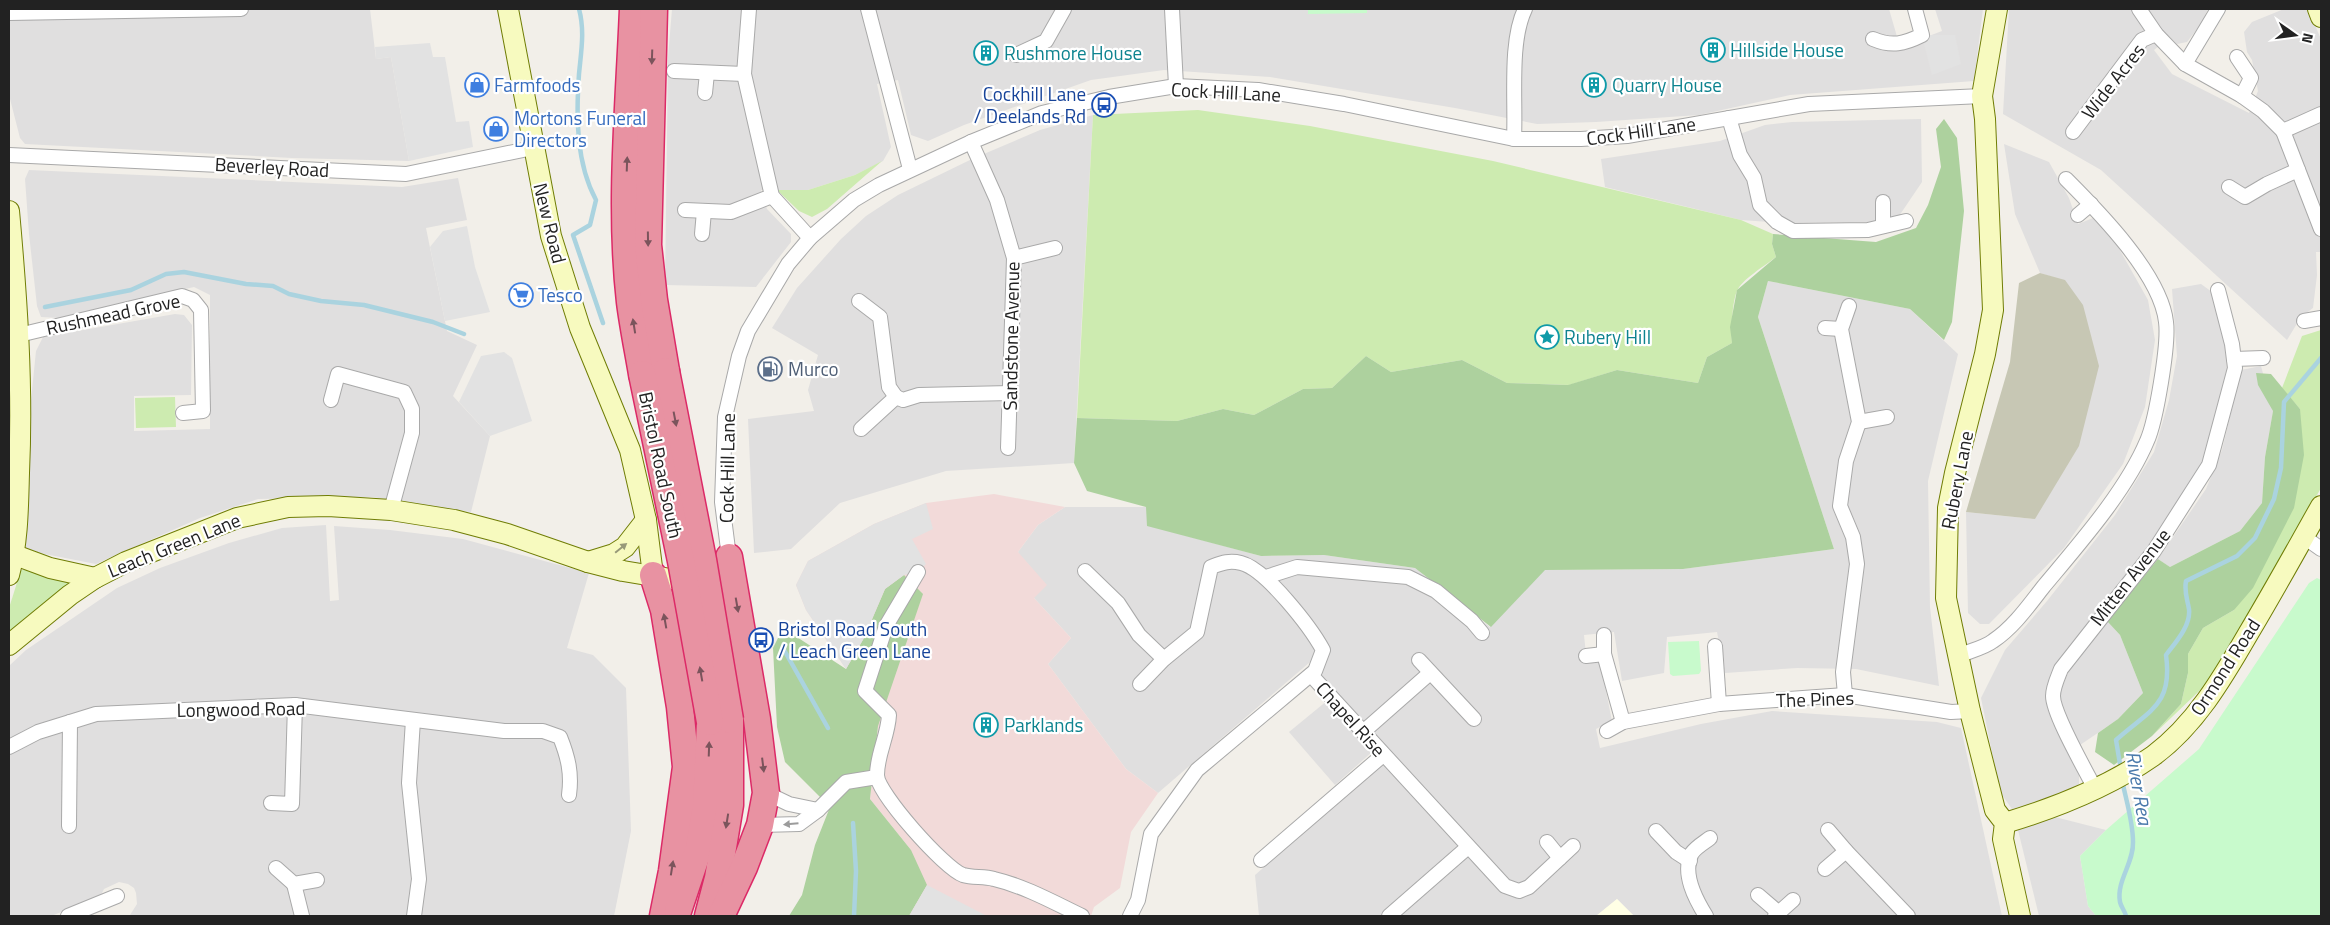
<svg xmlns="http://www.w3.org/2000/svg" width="2330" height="925" font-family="'Titillium Web',sans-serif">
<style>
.residential{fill:#e0dfdf}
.commercial{fill:#f2dad9}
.education{fill:#ffffe5}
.construction{fill:#c7c7b4}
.grass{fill:#cdebb0}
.forest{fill:#add19e}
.park{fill:#c8facc}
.parking{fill:#e2e2e2}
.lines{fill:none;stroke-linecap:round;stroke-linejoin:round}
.stream{stroke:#aad3df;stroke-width:4.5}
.street-casing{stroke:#a9a9a9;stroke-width:16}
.secondary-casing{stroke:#707d05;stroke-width:22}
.highway-casing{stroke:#dc2a67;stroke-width:29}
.street{stroke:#fff;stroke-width:14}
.secondary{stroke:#f7fabf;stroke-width:20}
.highway{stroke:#e892a2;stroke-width:26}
.highway-bridge-casing{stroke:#dc2a67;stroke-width:29;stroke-linecap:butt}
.highway-bridge{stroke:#e892a2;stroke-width:26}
.oneway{fill:#7b545c}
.oneway2{fill:#979978}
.oneway3{fill:#9c9c9c}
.labels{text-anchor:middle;stroke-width:4.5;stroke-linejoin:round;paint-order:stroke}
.culture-label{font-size:19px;fill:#0d838f;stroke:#fff;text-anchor:start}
.street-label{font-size:19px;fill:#222;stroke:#fff}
.shop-label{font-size:19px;fill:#366cbe;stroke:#fff;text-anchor:start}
.transit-label{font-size:19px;fill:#164399;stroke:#fff;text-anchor:end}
.service-label{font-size:19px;fill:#4e5e75;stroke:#fff;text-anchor:start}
.water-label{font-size:20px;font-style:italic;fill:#4a7aab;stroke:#fff}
</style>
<rect width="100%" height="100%" fill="#f2efe9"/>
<g class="residential">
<polygon points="9,9 370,9 376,59 391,57 409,161 292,158 25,144 20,138 9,95"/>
<polygon points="672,9 1889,9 1900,47 1942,31 1935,9 1983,9 1974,81 1790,95 1699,115 1596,122 1537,124 1455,108 1270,77 1164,70 1091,80 964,125 928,141 911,135 898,80 877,84 891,147 883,161 855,175 808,190 761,190 767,209 791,234 791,242 756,287 665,285 668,57"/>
<polygon points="2009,9 2208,9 2201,24 2187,42 2177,44 2170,37 2154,50 2172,74 2249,113 2258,91 2252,60 2247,52 2244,32 2252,22 2284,9 2308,9 2321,39 2321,252 2316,252 2317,275 2313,308 2301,317 2287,340 2101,170 2003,114"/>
<polygon points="1093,115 1074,463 946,471 840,503 791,549 754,553 748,419 814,411 808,390 818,355 772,328 797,288 841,239 866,216 898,195 972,159 1040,130"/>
<polygon points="1921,119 1922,182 1895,222 1784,223 1741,220 1605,187 1601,159 1720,141 1765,125 1792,122"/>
<polygon points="2004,144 2049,162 2069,198 2078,224 2093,218 2117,245 2148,300 2155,340 2145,407 2123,464 2064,548 1989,624 1980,624 1968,613 1966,512 2035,519 2065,281 2040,273 2015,214"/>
<polygon points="29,170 402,187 458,178 467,220 426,228 447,331 477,345 453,396 490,436 471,512 372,497 258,499 200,518 96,564 24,550 28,430 36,351 43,337 175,314 184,315 192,325 191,395 134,396 134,431 210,429 210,295 194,287 59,318 41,317 37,306 29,234 25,179"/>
<polygon points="1768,281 1910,309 1958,354 1928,481 1930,607 1939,686 1856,669 1797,668 1725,673 1717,632 1667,637 1664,673 1622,681 1614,632 1584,635 1587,664 1600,661 1612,721 1596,729 1600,748 1701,724 1772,711 1937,722 1961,728 2002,916 1634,916 1617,899 1596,916 1259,916 1255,875 1393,756 1310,662 1158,793 1126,769 1048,664 1071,638 1034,598 1018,552 1038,525 1065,507 1147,507 1183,535 1261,556 1324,555 1415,568 1490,627 1544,570 1683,569 1834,549 1758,317"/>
<polygon points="2201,284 2212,292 2225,345 2227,369 2202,464 2146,552 2050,686 2079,773 2079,784 2074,792 2012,809 2000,792 1981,698 2005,650 2047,601 2115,515 2154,452 2169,400 2177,356 2172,289"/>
<polygon points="2261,366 2273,411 2265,457 2262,503 2240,531 2170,567 2158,559 2206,489 2222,450 2241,370"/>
<polygon points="326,525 330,601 339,600 334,526 390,530 463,539 589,573 567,648 593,655 626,688 631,831 614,916 126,916 130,915 137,904 136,893 134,888 128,884 119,882 104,889 100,897 51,916 9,916 9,666 26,650 117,588 160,568 229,543 282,528"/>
<polygon points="2107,621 2120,635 2143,693 2117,720 2080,745 2062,709 2060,693 2074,658"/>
<polygon points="1328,700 1373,751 1335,785 1289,732"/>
<polygon points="2055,817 2106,830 2080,856 2088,906 2096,916 2039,916 2018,830"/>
</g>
<polygon class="commercial" points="994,494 1065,507 1038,525 1018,552 1047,585 1034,598 1071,638 1048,664 1126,769 1158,793 1131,832 1120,888 1094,907 1091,916 909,916 911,850 870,799 878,726 846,669 806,610 796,585 808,561 874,524 926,503"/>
<polygon class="education" points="1617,899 1634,916 1596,916"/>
<polygon class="construction" points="2040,273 2065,280 2083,305 2099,366 2079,446 2035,519 1966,512 2010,362 2019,283"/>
<g class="grass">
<path d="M1198,110L1310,126L1493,161L1741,220L1773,234L1772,244L1776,257C1766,265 1741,280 1737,291C1732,302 1731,331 1732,343L1707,357L1698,383L1617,370L1569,385L1507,383L1462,360L1391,372L1366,356L1332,388L1303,389L1254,415L1223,409L1177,421L1077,418L1093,115Z"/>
<polygon points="882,161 827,209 812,217 799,211 777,190 808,190 855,175"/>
<polygon points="2321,330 2321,488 2215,676 2152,736 2181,704 2188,673 2188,654 2203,628 2234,610 2300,409 2282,388 2302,336"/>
<polygon points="175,397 176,427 136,428 135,398"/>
<polygon points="21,570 27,570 75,585 9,639 9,608"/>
</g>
<g class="forest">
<polygon points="1944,119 1957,138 1964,211 1952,322 1944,340 1910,309 1768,281 1758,317 1834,549 1683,569 1545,570 1491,627 1415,568 1324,555 1261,556 1147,526 1146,507 1087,491 1074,463 1077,418 1177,421 1223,409 1254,415 1303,389 1332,388 1366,356 1391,372 1462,360 1507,383 1568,385 1617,370 1698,383 1707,357 1732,343 1730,327 1737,290 1776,257 1772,244 1773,234 1876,242 1916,228 1928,205 1941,167 1936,129"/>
<polygon points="2256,373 2271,374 2300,409 2304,455 2294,508 2253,588 2234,610 2203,628 2188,654 2188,673 2181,704 2152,736 2114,765 2095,752 2098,733 2118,719 2143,693 2120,635 2107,621 2158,559 2170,567 2240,531 2262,503 2265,457 2273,411 2258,385"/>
<polygon points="904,575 923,594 878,726 870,799 911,850 927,885 909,916 789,916 802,895 815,845 830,807 785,762 777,727 773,648 783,628 846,669 864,638 885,589"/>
</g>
<g class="park">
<polygon points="1308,9 1367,9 1367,13 1308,14"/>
<polygon points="2317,578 2321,580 2321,916 2096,916 2088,906 2080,856 2106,830 2199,749 2309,583"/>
<polygon points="1699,641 1701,671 1699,674 1673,676 1670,674 1668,642"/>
</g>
<g class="parking">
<polygon points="1922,35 1955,35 1961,64 1932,75"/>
<polygon points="430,43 433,57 445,57 456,122 469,121 473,147 409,161 391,57 376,59 375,47"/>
<polygon points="467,226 475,267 490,312 445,321 430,247 443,231"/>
<polygon points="504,352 512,358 532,421 490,436 459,402 481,356"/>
<polygon points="926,503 933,529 912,539 926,564 918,572 904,575 885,589 864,638 846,669 806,610 796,585 808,561 874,524"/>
<polygon points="927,885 985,915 986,916 909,916"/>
</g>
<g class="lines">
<g class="stream">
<path d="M579,9C585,31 581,52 579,74C576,116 576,163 596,200L590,225L573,235L603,323"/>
<polyline points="45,307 131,290 166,274 184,272 246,284 273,286 289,294 321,301 364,305 433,322 464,334"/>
<polyline points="783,648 828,728"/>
<path d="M2121,770L2116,740C2149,710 2173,706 2166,655C2175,643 2191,626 2189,609C2187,598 2184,592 2186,581L2237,556L2255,538L2274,499L2281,468L2284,402L2321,358"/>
<path d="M2122,780C2126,800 2133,821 2133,842C2134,863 2116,881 2120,902C2121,907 2125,911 2126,916"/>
<polyline points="853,823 856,871 854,916"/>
</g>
<g class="street-casing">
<g id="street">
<polyline points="749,9 744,74 772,196 810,238"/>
<polyline points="868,9 910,169"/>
<polyline points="1172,9 1176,86"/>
<polyline points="2139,9 2156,34 2185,64 2242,96 2263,111 2283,131 2321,114"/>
<polyline points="9,13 241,9"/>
<path d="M1873,39C1892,47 1904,44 1922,35L1915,9"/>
<polyline points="1016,55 1046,41 1064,9"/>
<polyline points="2237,57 2251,78 2242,96"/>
<polyline points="2185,64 2218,9"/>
<polyline points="674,71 744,74"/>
<polyline points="705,93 707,73"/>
<polyline points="1729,118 1740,155 1754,178 1760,205 1777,222 1793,231 1868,230 1906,221"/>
<polyline points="2283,131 2321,229"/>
<polyline points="2073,132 2142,40 2156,34"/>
<path d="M1514,139C1516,101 1509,42 1525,9"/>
<polyline points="971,142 997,200 1014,258 1008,448"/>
<polyline points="9,155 406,174 533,148"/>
<polyline points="2229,187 2245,197 2267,184 2298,170"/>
<polyline points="1883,202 1883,226"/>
<polyline points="685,210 731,212 772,196"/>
<polyline points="2078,215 2091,204"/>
<polyline points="702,234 704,211"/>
<polyline points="1014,258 1055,248"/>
<polyline points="859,301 880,317 889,387 896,397"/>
<polyline points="2304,321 2321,318"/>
<polyline points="1825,328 1841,329"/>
<polyline points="19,335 182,296 193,300 201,310 203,411 183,413"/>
<polyline points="2234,359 2263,358"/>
<polyline points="331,400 338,374 404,392 412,409 412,433 391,510"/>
<polyline points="1859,422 1887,417"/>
<polyline points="861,429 896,397 903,400 919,395 1011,393"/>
<polyline points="2304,537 2321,549"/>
<polyline points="729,557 722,502 725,417 739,356 748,331 788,264 810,238 854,200 879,185 971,142 1042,113 1109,97 1176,86 1258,90 1344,104 1514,139 1581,139 1627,136 1809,104 1982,96"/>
<polyline points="1085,571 1118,603 1139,635 1164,659"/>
<path d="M918,572L886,626L865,691L889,715C888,736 877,754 877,775C877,793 945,869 963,875C973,878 984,876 994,879C1024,886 1053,902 1082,916"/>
<polyline points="1266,577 1297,567 1408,577 1436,591 1472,621 1482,633"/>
<polyline points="1604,635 1604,654 1623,722"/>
<polyline points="1715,646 1719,704"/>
<polyline points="1586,656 1604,654"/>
<path d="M1958,656C1969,651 1984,648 1993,641C2014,627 2029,605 2044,586C2079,544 2126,491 2147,441C2156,421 2169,344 2166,322C2161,275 2099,212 2066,179"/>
<polyline points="1419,660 1474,719"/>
<polyline points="1311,675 1505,886 1519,891 1529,887 1573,846"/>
<polyline points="1845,695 1843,672 1857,564 1853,537 1840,506 1846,461 1859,422 1841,329 1849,306"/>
<polyline points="413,720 409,783 419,879 414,916"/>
<polyline points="1607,731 1623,722 1719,704 1845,695 1951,712 1970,711"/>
<polyline points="1363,732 1430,673"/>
<path d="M9,747L38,732L96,714L295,705L504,731H543L560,737C568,757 572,773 569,795"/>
<path d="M2095,789C2085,769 2053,714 2053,696C2053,687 2058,677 2061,669L2154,551L2209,465L2235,368L2232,344L2218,290"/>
<polyline points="766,793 789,804 818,810"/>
<polyline points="271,803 292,804 295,705"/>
<polyline points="760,825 799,824 818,810 846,782 877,777"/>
<polyline points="69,826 70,722"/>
<polyline points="1828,830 1846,851 1908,916"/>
<polyline points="1656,831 1676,852 1690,861"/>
<polyline points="1547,842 1560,858"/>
<polyline points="1261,860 1383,755"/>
<polyline points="276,868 294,884 317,880"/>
<polyline points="1825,869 1846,851"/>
<polyline points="294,884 302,916"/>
<polyline points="1758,895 1779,913"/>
<polyline points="68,916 117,896"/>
<path d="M1130,916L1138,900L1151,834L1197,770L1315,671L1323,650C1311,628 1266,569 1241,563C1229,560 1222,563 1211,567L1197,632L1164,659L1140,684"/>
<polyline points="1389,916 1468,847"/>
<path d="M1706,916C1696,900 1681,873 1692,853C1696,847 1705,842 1710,838"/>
<polyline points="1775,916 1793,900"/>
</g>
</g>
<g class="secondary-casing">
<g id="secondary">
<polyline points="508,9 551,236 580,328 630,450 646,520 653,575"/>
<polyline points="1997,9 1982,96 1985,119 1993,310 1985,354 1955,473 1948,508 1946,598 1970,711 1995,810 2005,823 2003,839 2020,916"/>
<polyline points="2318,9 2321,17"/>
<path d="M9,211C17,299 23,385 19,473C18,508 18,541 9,575"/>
<polyline points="15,555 50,568 95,578"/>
<polyline points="588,562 614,554 625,547 646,520"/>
<polyline points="9,645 70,595 95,578 126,562 237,518 288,507 328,506 391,510 454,520 507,534 588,562 623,571 671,579 697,573"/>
<path d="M2005,823C2055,808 2110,786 2153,756C2195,725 2222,679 2248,634C2273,592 2297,549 2321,506"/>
</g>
</g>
<g class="highway-casing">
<g id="highway">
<path d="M633,9C629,106 619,206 630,302C633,326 638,350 642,374"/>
<polyline points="654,9 648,245 654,300 666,371"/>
<polyline points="653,575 664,610 680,707 686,767 672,871 663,916"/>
<polyline points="678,911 699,848 706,806 710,722"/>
<polyline points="708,916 718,878 730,805 730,720"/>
<polyline points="721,916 744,867 760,825 766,793 757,719 729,557"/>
</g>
</g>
<use href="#street" class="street"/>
<use href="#secondary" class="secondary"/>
<use href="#highway" class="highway"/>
<g class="highway-bridge-casing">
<g id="highway-bridge">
<polyline points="666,371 703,560 730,720"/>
<polyline points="642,374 681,561 710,722"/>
</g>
</g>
<use href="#highway-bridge" class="highway-bridge"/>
</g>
<defs><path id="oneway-solid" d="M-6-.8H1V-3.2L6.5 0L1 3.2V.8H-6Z" transform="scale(1.25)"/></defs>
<g class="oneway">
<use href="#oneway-solid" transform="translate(652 57) rotate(92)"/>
<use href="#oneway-solid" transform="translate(627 164) rotate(-88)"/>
<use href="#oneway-solid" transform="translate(648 239) rotate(89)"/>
<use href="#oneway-solid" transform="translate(634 326) rotate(-99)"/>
<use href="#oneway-solid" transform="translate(675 419) rotate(79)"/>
<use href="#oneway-solid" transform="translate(737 605) rotate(80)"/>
<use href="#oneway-solid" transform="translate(665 621) rotate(-100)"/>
<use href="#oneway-solid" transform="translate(701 674) rotate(-100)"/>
<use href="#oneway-solid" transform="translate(709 749) rotate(-88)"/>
<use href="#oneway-solid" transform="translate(763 765) rotate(83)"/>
<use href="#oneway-solid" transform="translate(727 821) rotate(99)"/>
<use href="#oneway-solid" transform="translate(672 868) rotate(-81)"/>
</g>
<use class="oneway2" href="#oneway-solid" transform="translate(621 548) rotate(-39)"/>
<use class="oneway3" href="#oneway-solid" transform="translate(791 824) rotate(175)"/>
<defs>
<g id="building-ring" transform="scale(1.25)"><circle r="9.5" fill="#fff" stroke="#0f9aa8" stroke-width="1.5"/><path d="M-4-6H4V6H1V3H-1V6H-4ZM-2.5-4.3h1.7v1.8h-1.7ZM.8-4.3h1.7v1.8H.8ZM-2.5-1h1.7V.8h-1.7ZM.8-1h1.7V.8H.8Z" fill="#0f9aa8"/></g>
<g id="shop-ring" transform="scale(1.25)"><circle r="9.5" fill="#fff" stroke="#3f7fe0" stroke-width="1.5"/><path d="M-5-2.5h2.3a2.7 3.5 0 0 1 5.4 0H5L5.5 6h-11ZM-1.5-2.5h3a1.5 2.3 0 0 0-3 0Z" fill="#3f7fe0"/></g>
<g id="bus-ring" transform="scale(1.25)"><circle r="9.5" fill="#fff" stroke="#1a4fb4" stroke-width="1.5"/><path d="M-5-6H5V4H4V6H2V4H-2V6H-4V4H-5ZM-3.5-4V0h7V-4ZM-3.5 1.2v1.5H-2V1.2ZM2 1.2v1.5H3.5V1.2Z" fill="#1a4fb4"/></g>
<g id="supermarket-ring" transform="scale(1.25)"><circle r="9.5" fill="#fff" stroke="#3f7fe0" stroke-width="1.5"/><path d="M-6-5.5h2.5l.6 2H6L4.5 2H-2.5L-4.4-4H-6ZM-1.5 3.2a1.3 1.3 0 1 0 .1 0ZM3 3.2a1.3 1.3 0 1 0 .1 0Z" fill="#3f7fe0"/></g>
<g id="sight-ring" transform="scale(1.25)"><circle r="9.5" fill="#fff" stroke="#0f9aa8" stroke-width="1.5"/><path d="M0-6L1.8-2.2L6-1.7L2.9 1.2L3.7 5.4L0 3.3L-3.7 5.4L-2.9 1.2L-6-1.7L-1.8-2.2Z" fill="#0f9aa8"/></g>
<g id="fuel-ring" transform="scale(1.25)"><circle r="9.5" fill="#fff" stroke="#5c6f8a" stroke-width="1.5"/><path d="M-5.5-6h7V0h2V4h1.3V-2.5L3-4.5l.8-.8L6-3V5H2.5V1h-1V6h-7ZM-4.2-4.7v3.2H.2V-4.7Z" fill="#5c6f8a"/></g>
</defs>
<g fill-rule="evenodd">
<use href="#building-ring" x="1713" y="50"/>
<use href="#building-ring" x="986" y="53"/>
<use href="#shop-ring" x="477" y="85"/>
<use href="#building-ring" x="1594" y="85"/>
<use href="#bus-ring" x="1104" y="105"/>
<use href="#shop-ring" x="496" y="129"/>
<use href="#supermarket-ring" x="521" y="295"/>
<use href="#sight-ring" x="1547" y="337"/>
<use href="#fuel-ring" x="770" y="369"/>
<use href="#bus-ring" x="761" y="640"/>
<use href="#building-ring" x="986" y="725"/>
</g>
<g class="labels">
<g class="culture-label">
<text x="1730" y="57">Hillside House</text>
<text x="1004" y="60">Rushmore House</text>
<text x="1612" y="92">Quarry House</text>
<text x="1564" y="344">Rubery Hill</text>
<text x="1004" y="732">Parklands</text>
</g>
<g class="street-label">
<text transform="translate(2113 81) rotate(-52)" y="7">Wide Acres</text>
<text transform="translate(1226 92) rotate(3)" y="7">Cock Hill Lane</text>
<text transform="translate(1641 131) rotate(-8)" y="7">Cock Hill Lane</text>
<text transform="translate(272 167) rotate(3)" y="7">Beverley Road</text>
<text transform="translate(550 223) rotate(76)" y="7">New Road</text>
<text transform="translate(113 314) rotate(-12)" y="7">Rushmead Grove</text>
<text transform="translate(1011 336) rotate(-89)" y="7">Sandstone Avenue</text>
<text transform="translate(661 465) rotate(78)" y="7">Bristol Road South</text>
<text transform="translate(727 468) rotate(-89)" y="7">Cock Hill Lane</text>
<text transform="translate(1957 480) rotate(-79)" y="7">Rubery Lane</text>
<text transform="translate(174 545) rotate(-22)" y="7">Leach Green Lane</text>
<text transform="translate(2130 577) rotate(-52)" y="7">Mitten Avenue</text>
<text transform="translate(2225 667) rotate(-57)" y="7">Ormond Road</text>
<text transform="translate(1815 699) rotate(-2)" y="7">The Pines</text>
<text transform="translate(241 709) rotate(-1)" y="7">Longwood Road</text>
<text transform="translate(1351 719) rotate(48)" y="7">Chapel Rise</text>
</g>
<g class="shop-label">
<text x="494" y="92">Farmfoods</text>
<text x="514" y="125">Mortons Funeral<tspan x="514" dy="22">Directors</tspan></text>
<text x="538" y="302">Tesco</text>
</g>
<g class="transit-label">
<text x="1086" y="101">Cockhill Lane<tspan x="1086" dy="22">/ Deelands Rd</tspan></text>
<text x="778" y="636" text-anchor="start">Bristol Road South<tspan x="778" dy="22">/ Leach Green Lane</tspan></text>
</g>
<g class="service-label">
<text x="788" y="376">Murco</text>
</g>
<g class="water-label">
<text transform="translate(2139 788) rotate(80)" y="7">River Rea</text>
</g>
</g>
<rect width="2330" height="925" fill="none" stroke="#222222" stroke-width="20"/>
<g transform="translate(2295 35) rotate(104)" stroke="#ffffff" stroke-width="4" paint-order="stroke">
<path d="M0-4L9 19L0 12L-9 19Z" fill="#222222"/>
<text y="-8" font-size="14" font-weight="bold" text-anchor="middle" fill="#222222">N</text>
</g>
</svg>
